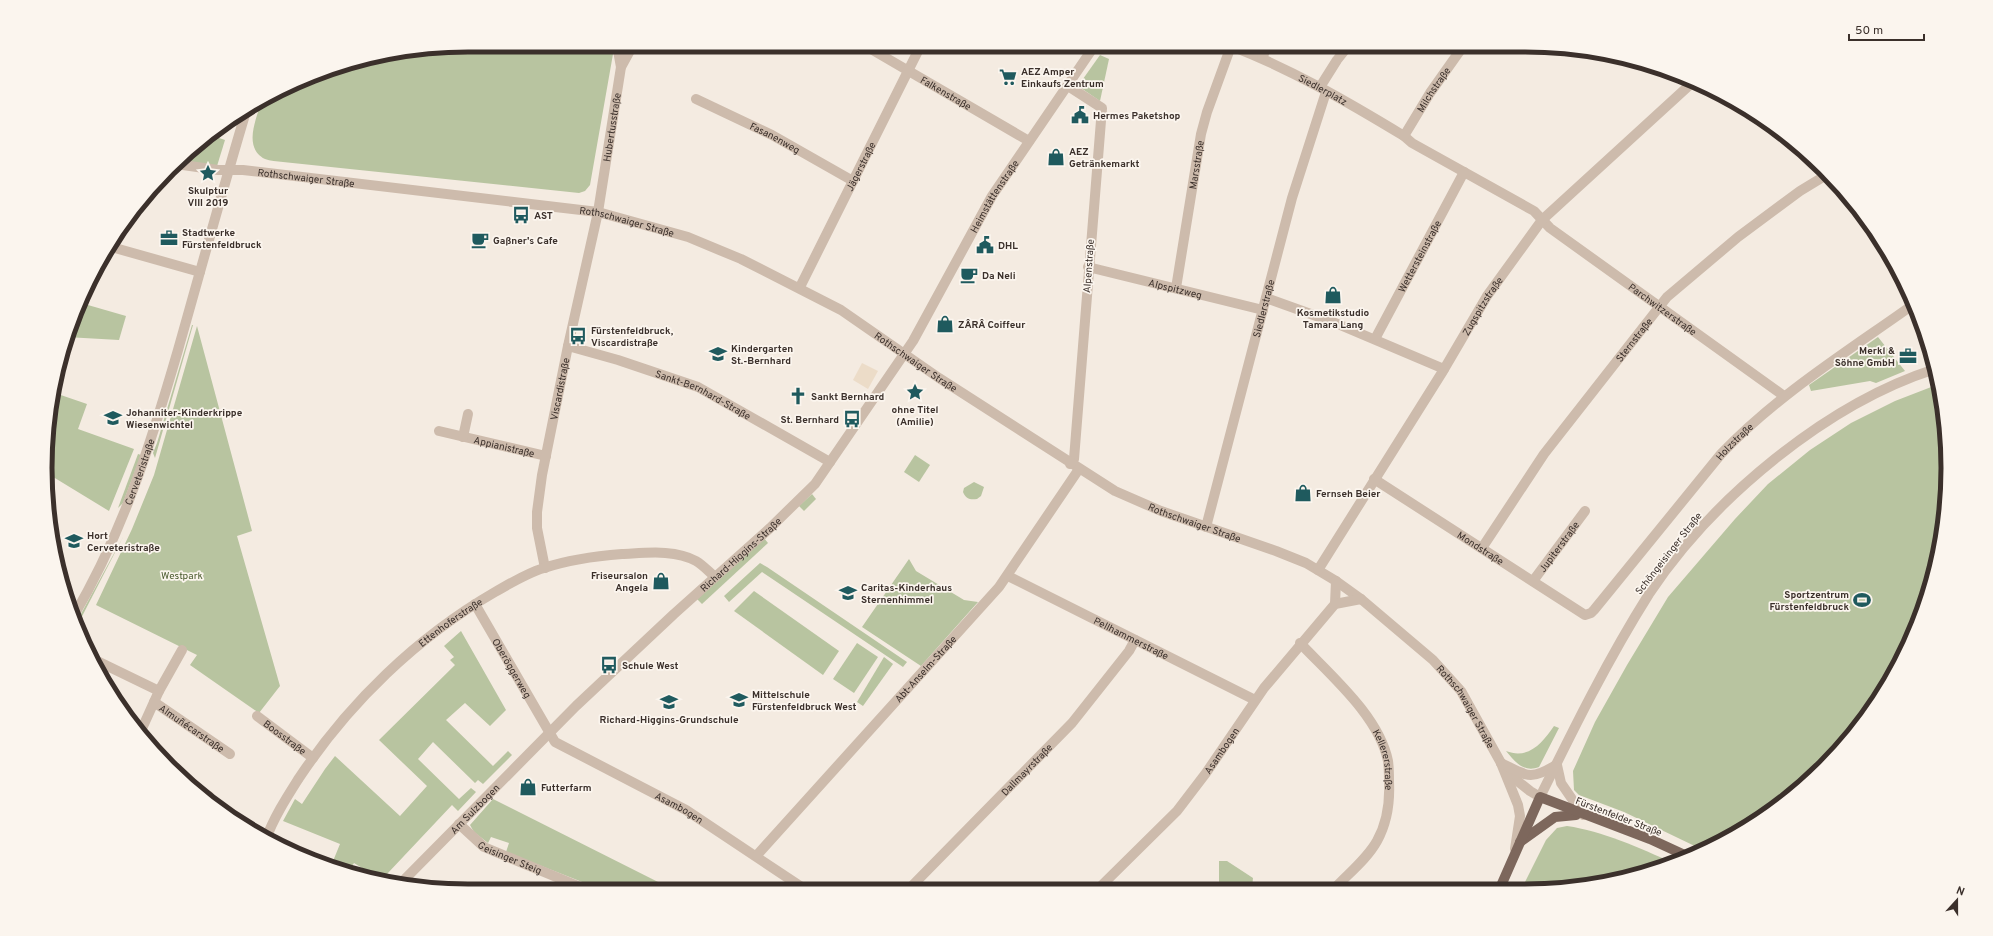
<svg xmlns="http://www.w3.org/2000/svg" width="1993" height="936" font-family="Overpass,sans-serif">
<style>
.green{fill:#b8c4a0}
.plaza{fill:#ecdcc8}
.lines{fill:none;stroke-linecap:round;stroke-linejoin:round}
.minor{stroke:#cdbbac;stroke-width:10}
.tertiary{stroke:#cdbbac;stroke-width:10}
.primary{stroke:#7d675c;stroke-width:10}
.labels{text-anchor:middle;stroke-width:3.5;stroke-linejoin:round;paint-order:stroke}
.poi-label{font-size:10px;font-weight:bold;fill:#3b302b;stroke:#fbf5ee;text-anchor:start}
.street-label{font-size:10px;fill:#3b302b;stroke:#fbf5ee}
.park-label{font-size:10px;fill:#4a5a2e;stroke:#fbf5ee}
.rim{fill:none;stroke:#3b302b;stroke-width:5}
</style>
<rect width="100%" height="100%" fill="#f4ebe1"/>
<g class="green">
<path d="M468,45H613V54L590,185L585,191L579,193L283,162C277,161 270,161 265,159C242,147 257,118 262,99L332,68L386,53Z"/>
<polygon points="1100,55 1109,59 1100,101 1078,86"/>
<polygon points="210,135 225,140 217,166 180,160 189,150"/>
<polygon points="81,303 126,316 119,340 66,337"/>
<polygon points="192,325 193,325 155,458 153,453 157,443"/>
<polygon points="197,326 252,531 237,536 280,686 259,713 190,665 197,655 96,605 132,529 154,475"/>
<polygon points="1878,337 1905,371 1876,383 1870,381 1811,391 1809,385"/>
<polygon points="1939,384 1948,468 1940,550 1916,630 1861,725 1783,803 1703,850 1624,812 1579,795 1574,790 1573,771 1595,722 1627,665 1668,597 1735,519 1768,484 1810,450 1851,423 1895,401"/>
<polygon points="52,392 87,404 78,429 134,449 109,511 45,472"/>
<polygon points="138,454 141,455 123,503 118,508"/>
<polygon points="915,455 930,465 919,482 904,472"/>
<path d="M974,482L984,487L981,496L977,499C970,500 966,499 963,492L964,488Z"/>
<polygon points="812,494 816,499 804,511 799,506"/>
<polygon points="123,537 77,626 76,623"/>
<polygon points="764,538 768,543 702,604 697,599"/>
<polygon points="909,559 916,571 964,600 978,602 921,666 862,627"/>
<polygon points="760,563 767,567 907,662 903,667 762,572 729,602 724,596"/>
<polygon points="754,591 839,651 823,675 734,611"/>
<polygon points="461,631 506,710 490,726 465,703 446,720 493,766 508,751 512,755 483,784 478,780 475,783 433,742 418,759 459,799 471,788 476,792 458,811 452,805 387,874 393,880 389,883 374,879 375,876 354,863 348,872 331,866 340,844 283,821 295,799 302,804 325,769 335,756 400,816 427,786 379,740 455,665 450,660 454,657 444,646"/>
<polygon points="857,643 878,657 854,693 833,679"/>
<polygon points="884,657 893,664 863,706 857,702"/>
<path d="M1554,726L1559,728L1539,767C1524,773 1515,762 1506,751C1529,760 1543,742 1554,726Z"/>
<polygon points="493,799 674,890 605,891 506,852 509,843 491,837 488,843 474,832 470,825"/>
<path d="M1567,826C1602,831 1640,848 1673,863L1580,887L1522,888L1546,840L1557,828Z"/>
<polygon points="1219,861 1227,861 1253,878 1252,888 1222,889 1219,884"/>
</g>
<polygon class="plaza" points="862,363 878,371 868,389 853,380"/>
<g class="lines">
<g class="minor">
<polyline points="617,45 621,67"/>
<path id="s1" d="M864,45L1029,141"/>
<path id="s2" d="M1229,45C1291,69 1348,102 1404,136L1412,143L1534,211L1550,228L1784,396"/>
<polyline points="1262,58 1268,45"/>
<polyline points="1068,86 1102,108 1074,459 1070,464"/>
<polyline points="1320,87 1337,60 1349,45"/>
<path id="s3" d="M696,99L772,135L853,181"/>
<path id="s4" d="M1404,136L1430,93L1464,45"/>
<path id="s5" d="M176,164L218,170H243L598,212L688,237L741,259L841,310L939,378L1115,491L1161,511L1276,551L1306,563L1336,581L1361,599L1433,660L1461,691L1501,763L1515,779L1530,791L1540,797"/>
<polyline points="108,246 200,272"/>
<path id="s6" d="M1088,267L1263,310"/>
<path id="s7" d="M800,287L921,45"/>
<path id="s8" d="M1176,288L1201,134L1207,112L1231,46"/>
<polyline points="1266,298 1333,322 1444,369"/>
<path id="s9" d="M1375,339L1464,172"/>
<path id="s10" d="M568,346L618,360L698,387L830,462"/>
<path id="s11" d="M439,431L546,456"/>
<polyline points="463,437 468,414"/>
<path id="s12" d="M1374,479L1585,615L1591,613L1594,610L1721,454C1777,395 1848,351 1914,304"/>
<path id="s13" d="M1206,527L1292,198L1326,92"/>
<path id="s14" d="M1482,548L1544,454L1667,297L1738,237L1800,191L1828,174"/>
<path id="s15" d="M545,568L537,528V512L542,475L568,346L598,212L621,67L633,45"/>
<path id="s16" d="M1318,570L1443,371L1487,296L1542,220L1694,81"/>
<path id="s17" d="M1008,576L1255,700"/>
<path id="s18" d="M1533,581L1585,511"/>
<path id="s19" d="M475,604L555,742L686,810L806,890"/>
<polyline points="1335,604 1336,581"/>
<path id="s20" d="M73,617C123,533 151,443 178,350C201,269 223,188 247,108"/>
<path id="s21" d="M1300,643C1330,675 1379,716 1388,761C1389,768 1389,775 1389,782C1390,802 1387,823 1377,841C1367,859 1349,873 1335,888"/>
<polyline points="93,659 159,691"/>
<path id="s22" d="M154,702L230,754"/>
<path id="s23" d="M257,716L313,758"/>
<polyline points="140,733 159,691 182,650"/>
<polyline points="190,787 209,796"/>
<path id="s24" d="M459,824L484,847L590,891"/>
<path id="s25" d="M266,839C274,817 287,797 299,778C349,703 417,637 495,592C511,583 527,573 544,568C568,560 596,556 622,554C645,553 675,549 696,561C703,565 709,572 715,577"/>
<path id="s26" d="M757,855L999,587L1079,469"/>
<path id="s27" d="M400,884L576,706L674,614L770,528L815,484L913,341L992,196L1095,45"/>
<path id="s28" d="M1098,889L1177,811L1206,773L1264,688L1335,604L1361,599"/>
<path id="s29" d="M908,890L1072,723L1129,651L1135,640"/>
</g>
<g class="tertiary">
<polyline points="1501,763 1518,805 1520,816 1515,849"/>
<path d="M1501,763C1527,776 1530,781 1556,765"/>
<polyline points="1557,765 1561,783 1583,815"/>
<path d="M1540,797C1574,728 1608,659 1649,594C1712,499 1826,404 1935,369"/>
</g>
<g class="primary">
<polyline points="1520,842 1555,817 1576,815"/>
<polyline points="1500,888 1540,797 1650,839 1689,857"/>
</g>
</g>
<defs>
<g id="supermarket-bare" transform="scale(1.38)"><path d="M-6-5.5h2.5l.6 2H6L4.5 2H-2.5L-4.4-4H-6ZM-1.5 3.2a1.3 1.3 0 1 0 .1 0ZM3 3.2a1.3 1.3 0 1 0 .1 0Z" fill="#1f5a5e" stroke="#fbf5ee" stroke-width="2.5" paint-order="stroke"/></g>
<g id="civic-bare" transform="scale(1.38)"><path d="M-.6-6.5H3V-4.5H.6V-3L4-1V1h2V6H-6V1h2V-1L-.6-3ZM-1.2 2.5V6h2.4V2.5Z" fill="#1f5a5e" stroke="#fbf5ee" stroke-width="2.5" paint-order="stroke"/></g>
<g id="shop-bare" transform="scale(1.38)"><path d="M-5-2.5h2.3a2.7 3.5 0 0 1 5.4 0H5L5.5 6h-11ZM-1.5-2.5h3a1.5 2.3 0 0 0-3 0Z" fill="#1f5a5e" stroke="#fbf5ee" stroke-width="2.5" paint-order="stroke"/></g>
<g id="sight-bare" transform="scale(1.38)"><path d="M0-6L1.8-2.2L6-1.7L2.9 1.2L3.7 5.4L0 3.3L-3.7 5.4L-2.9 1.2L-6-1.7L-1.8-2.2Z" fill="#1f5a5e" stroke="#fbf5ee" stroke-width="2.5" paint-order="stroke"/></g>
<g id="bus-bare" transform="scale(1.38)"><path d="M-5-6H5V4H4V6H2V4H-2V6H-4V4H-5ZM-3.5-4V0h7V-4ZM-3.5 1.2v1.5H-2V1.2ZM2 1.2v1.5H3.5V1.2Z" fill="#1f5a5e" stroke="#fbf5ee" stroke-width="2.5" paint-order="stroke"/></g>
<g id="office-bare" transform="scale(1.38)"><path d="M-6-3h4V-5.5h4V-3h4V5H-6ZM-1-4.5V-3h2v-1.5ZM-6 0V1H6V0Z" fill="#1f5a5e" stroke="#fbf5ee" stroke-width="2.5" paint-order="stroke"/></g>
<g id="cafe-bare" transform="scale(1.38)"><path d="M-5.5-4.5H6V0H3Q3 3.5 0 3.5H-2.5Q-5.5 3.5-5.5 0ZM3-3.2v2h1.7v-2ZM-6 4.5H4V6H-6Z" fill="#1f5a5e" stroke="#fbf5ee" stroke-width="2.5" paint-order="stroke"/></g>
<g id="school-bare" transform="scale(1.38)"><path d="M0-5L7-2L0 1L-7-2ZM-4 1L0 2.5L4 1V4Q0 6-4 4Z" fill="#1f5a5e" stroke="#fbf5ee" stroke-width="2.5" paint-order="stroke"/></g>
<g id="church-bare" transform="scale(1.38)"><path d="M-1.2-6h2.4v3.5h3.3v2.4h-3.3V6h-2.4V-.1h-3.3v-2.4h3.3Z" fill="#1f5a5e" stroke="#fbf5ee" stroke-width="2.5" paint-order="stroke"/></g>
<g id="stadium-bare" transform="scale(1.38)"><path d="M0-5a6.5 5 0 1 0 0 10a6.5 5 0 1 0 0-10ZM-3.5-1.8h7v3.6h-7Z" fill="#1f5a5e" stroke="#fbf5ee" stroke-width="2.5" paint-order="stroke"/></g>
</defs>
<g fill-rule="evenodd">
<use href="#supermarket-bare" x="1008" y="77"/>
<use href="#civic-bare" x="1080" y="115"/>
<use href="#shop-bare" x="1056" y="157"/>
<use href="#sight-bare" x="208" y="173"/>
<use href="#bus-bare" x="521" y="215"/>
<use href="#office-bare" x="169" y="238"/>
<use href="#cafe-bare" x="480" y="240"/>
<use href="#civic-bare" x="985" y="245"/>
<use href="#cafe-bare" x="969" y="275"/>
<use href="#shop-bare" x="1333" y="295"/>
<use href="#shop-bare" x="945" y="324"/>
<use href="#bus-bare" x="578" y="336"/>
<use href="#school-bare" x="718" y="354"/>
<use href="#office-bare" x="1908" y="356"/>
<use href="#sight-bare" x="915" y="392"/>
<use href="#church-bare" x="798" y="396"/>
<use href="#school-bare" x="113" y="418"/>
<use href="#bus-bare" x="852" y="419"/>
<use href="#shop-bare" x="1303" y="493"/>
<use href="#school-bare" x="74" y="541"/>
<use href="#shop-bare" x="661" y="581"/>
<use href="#school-bare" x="848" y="593"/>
<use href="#stadium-bare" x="1862" y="600"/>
<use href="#bus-bare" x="609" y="665"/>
<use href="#school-bare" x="739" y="700"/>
<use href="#school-bare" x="669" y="702"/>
<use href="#shop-bare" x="528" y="787"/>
</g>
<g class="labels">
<g class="poi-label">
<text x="1021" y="75">AEZ Amper<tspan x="1021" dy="12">Einkaufs Zentrum</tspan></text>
<text x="1093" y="119">Hermes Paketshop</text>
<text x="1069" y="155">AEZ<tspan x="1069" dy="12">Getränkemarkt</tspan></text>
<text x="208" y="194" text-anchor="middle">Skulptur<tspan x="208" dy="12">VIII 2019</tspan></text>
<text x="534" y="219">AST</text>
<text x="182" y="236">Stadtwerke<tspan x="182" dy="12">Fürstenfeldbruck</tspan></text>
<text x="493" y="244">Gaßner's Cafe</text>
<text x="998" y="249">DHL</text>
<text x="982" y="279">Da Neli</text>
<text x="1333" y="316" text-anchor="middle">Kosmetikstudio<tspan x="1333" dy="12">Tamara Lang</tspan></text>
<text x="958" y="328">ZÂRÂ Coiffeur</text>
<text x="591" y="334">Fürstenfeldbruck,<tspan x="591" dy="12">Viscardistraße</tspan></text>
<text x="731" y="352">Kindergarten<tspan x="731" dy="12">St.-Bernhard</tspan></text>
<text x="1895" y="354" text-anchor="end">Merkl &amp;<tspan x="1895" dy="12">Söhne GmbH</tspan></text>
<text x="811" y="400">Sankt Bernhard</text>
<text x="915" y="413" text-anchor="middle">ohne Titel<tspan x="915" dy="12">(Amilie)</tspan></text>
<text x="126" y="416">Johanniter-Kinderkrippe<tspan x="126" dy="12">Wiesenwichtel</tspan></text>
<text x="839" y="423" text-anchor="end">St. Bernhard</text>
<text x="1316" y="497">Fernseh Beier</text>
<text x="87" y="539">Hort<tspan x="87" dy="12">Cerveteristraße</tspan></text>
<text x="648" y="579" text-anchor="end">Friseursalon<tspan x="648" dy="12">Angela</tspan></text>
<text x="861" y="591">Caritas-Kinderhaus<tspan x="861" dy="12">Sternenhimmel</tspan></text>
<text x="1849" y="598" text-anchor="end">Sportzentrum<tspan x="1849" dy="12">Fürstenfeldbruck</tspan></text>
<text x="622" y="669">Schule West</text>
<text x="752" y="698">Mittelschule<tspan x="752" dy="12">Fürstenfeldbruck West</tspan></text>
<text x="669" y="723" text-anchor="middle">Richard-Higgins-Grundschule</text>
<text x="541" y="791">Futterfarm</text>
</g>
<g class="street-label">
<text dy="4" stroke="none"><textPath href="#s2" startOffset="104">Siedlerplatz</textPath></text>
<text dy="4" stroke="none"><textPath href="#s4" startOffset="55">Milchstraße</textPath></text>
<text dy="4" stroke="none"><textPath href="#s1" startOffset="95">Falkenstraße</textPath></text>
<text dy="4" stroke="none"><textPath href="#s15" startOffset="449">Hubertusstraße</textPath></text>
<text dy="4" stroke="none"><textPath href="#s3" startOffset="88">Fasanenweg</textPath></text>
<text dy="4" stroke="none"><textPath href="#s8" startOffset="125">Marsstraße</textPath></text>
<text dy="4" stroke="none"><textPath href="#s7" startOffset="135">Jägerstraße</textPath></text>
<text dy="4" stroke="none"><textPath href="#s5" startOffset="131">Rothschwaiger Straße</textPath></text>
<text dy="4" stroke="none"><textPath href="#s27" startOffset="916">Heimstättenstraße</textPath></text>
<text dy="4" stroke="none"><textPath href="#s5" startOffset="455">Rothschwaiger Straße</textPath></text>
<text dy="4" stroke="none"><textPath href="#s9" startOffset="94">Wettersteinstraße</textPath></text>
<text transform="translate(1088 266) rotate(-86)" y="4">Alpenstraße</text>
<text dy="4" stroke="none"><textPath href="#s6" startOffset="90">Alpspitzweg</textPath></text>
<text dy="4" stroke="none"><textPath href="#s16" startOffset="311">Zugspitzstraße</textPath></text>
<text dy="4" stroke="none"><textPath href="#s13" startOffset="226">Siedlerstraße</textPath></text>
<text dy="4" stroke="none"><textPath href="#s2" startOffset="510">Parchwitzerstraße</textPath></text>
<text dy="4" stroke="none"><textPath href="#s14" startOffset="258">Sternstraße</textPath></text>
<text dy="4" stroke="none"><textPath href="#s5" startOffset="779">Rothschwaiger Straße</textPath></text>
<text dy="4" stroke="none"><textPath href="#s15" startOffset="182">Viscardistraße</textPath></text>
<text dy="4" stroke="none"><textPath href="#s10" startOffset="144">Sankt-Bernhard-Straße</textPath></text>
<text dy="4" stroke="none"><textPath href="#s12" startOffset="481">Holzstraße</textPath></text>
<text dy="4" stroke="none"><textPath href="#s11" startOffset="67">Appianistraße</textPath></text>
<text dy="4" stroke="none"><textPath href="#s20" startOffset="160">Cerveteristraße</textPath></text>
<text dy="4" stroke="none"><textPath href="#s5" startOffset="1102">Rothschwaiger Straße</textPath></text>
<text dy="4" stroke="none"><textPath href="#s18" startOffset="43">Jupiterstraße</textPath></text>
<text dy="4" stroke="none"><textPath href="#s12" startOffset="127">Mondstraße</textPath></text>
<text transform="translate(1668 553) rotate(-52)" y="4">Schöngeisinger Straße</text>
<text dy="4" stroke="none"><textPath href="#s27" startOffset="474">Richard-Higgins-Straße</textPath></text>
<text dy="4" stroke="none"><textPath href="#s25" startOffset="288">Ettenhoferstraße</textPath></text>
<text dy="4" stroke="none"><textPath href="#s17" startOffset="138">Pellhammerstraße</textPath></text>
<text dy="4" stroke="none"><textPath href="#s19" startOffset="74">Oberöggerweg</textPath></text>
<text dy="4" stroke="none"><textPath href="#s26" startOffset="251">Abt-Anselm-Straße</textPath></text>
<text dy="4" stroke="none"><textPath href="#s5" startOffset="1438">Rothschwaiger Straße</textPath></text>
<text dy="4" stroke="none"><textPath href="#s22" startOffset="46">Almuñécarstraße</textPath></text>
<text dy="4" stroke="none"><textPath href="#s23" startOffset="35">Boosstraße</textPath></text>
<text dy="4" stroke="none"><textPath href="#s28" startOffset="186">Asambogen</textPath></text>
<text dy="4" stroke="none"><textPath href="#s21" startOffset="147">Kellererstraße</textPath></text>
<text dy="4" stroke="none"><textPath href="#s29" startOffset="169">Dallmayrstraße</textPath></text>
<text dy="4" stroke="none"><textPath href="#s19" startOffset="300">Asambogen</textPath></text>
<text dy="4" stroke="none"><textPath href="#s27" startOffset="106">Am Sulzbogen</textPath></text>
<text transform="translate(1619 816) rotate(21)" y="4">Fürstenfelder Straße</text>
<text dy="4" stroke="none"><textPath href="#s24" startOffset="62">Geisinger Steig</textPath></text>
</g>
<g class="park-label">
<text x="182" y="579">Westpark</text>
</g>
</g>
<path d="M0 0H1993V936H0ZM468 52H1525A416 416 0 0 1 1941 468V468A416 416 0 0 1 1525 884H468A416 416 0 0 1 52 468V468A416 416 0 0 1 468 52Z" fill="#fbf5ee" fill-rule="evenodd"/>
<path class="rim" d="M468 52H1525A416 416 0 0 1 1941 468V468A416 416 0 0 1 1525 884H468A416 416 0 0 1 52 468V468A416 416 0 0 1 468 52Z"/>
<g transform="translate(1957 900) rotate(21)" stroke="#fbf5ee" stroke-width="3" paint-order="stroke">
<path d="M0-3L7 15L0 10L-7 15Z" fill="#3b302b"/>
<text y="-6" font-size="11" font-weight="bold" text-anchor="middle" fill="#3b302b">N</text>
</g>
<path d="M1849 34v6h75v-6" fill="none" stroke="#3b302b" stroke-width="2"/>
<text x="1855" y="34" font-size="12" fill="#3b302b" stroke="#fbf5ee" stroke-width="3" paint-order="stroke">50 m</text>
</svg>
